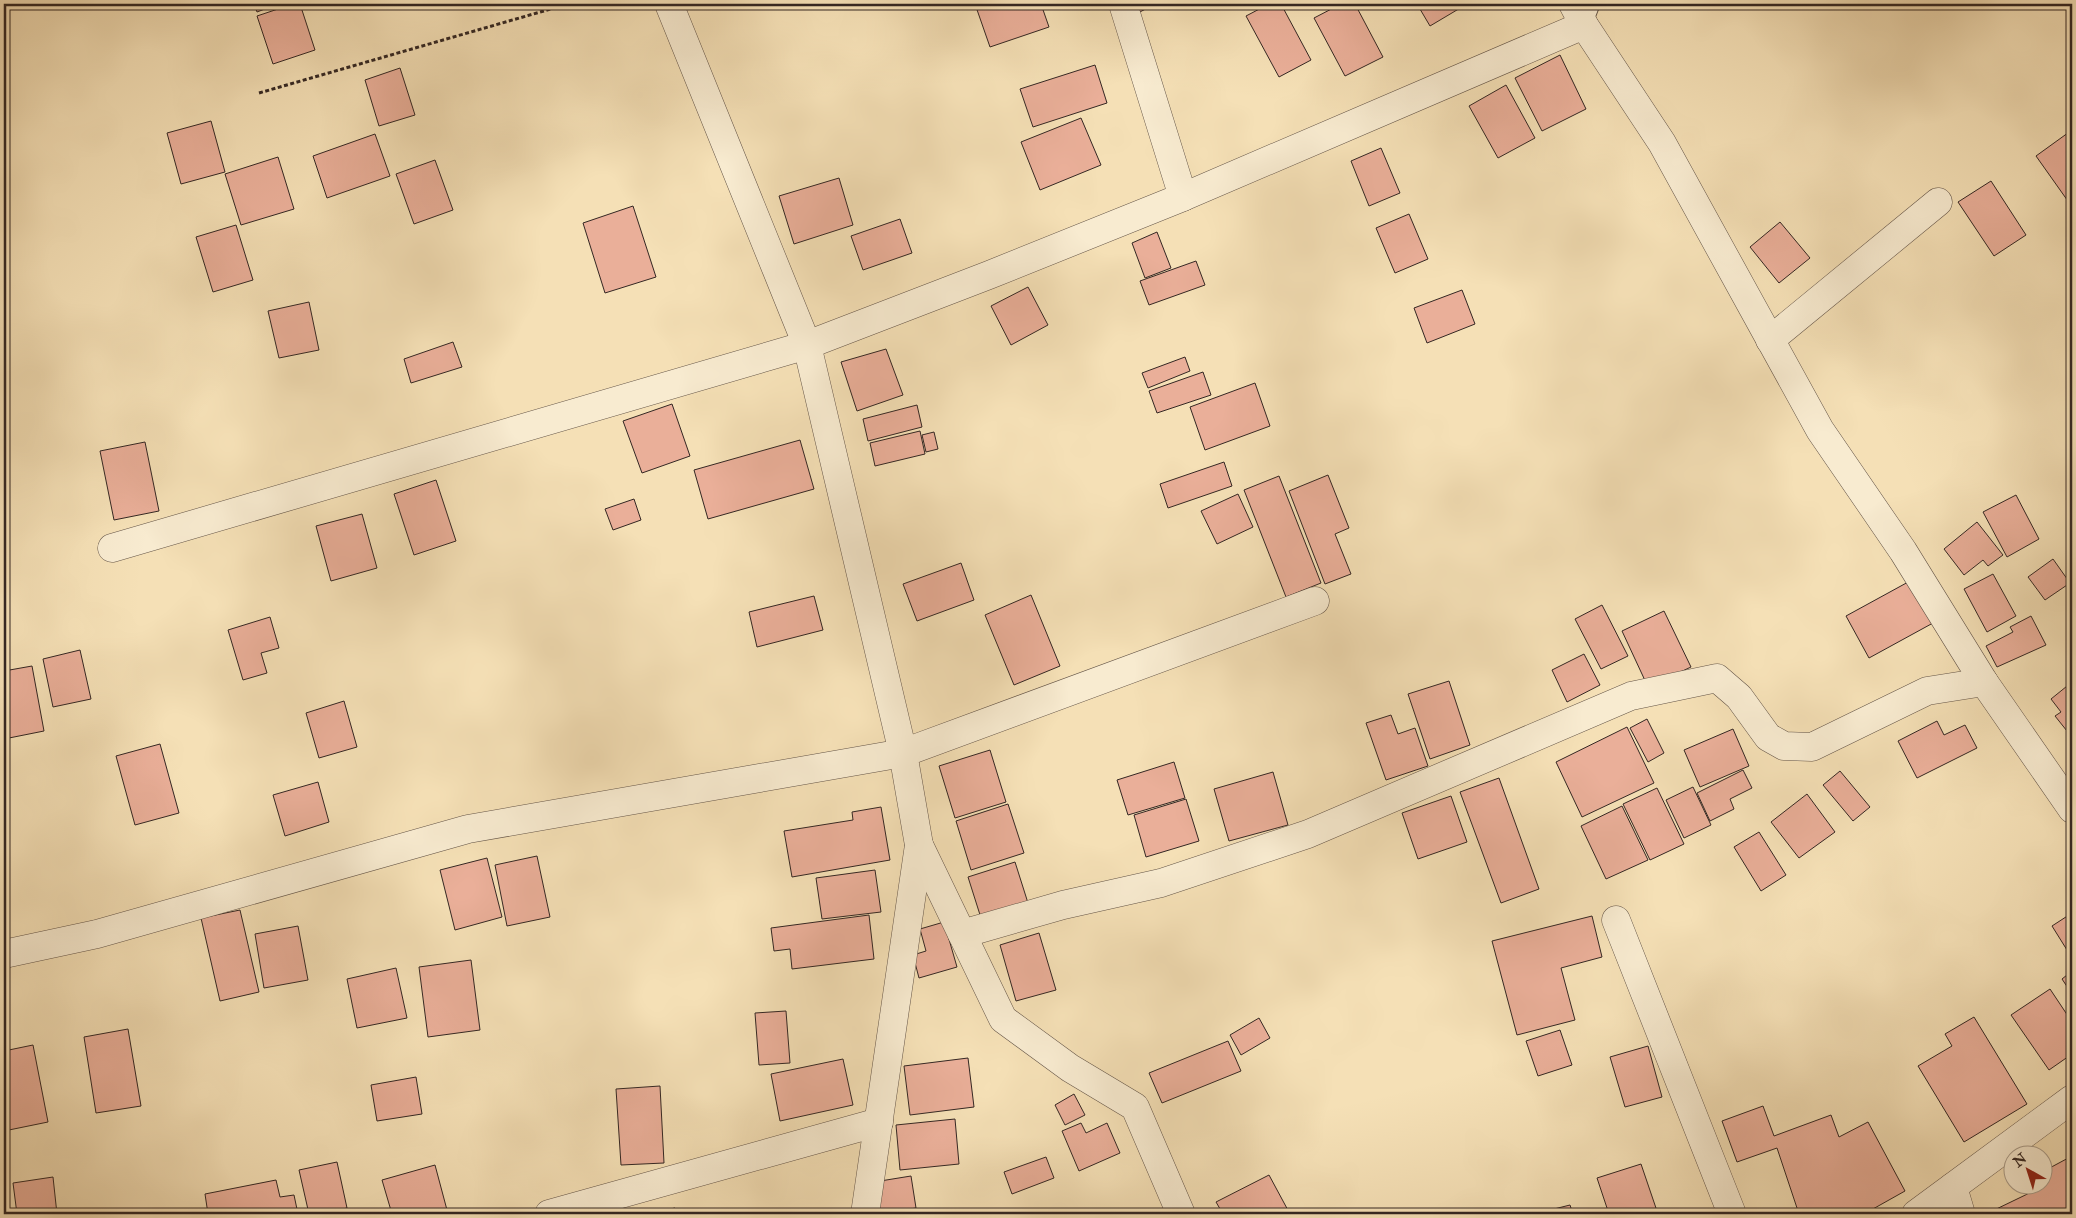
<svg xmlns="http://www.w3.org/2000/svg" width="2076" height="1218" font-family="'IM FELL Double Pica',serif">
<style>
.building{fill:#eaaf99;stroke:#342723}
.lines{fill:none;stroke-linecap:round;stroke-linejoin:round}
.lane-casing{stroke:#645548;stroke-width:17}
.street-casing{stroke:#645548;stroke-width:29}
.path{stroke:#342723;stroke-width:3;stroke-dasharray:4 2.5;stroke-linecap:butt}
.lane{stroke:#f8ebd0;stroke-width:15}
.street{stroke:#f8ebd0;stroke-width:28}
</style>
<rect width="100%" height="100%" fill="#f5e0b6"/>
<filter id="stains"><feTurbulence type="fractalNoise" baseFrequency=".004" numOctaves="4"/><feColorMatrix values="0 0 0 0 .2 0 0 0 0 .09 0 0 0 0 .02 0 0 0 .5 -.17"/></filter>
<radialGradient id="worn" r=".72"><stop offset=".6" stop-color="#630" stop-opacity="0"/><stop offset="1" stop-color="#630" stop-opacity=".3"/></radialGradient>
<g class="building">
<polygon points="254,4 278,4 257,12"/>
<polygon points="293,4 300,4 315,50 273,64 257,16"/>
<polygon points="975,4 1041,4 1049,27 990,47"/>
<polygon points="1133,4 1155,4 1138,13"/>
<polygon points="1269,4 1281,4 1311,60 1279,77 1246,16"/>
<polygon points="1341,4 1355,4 1383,57 1345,76 1314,18"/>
<polygon points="1417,4 1467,4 1430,26"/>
<polygon points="1560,55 1586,109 1542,131 1515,78"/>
<polygon points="1095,65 1107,103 1033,127 1020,89"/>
<polygon points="400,68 415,115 379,126 365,80"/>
<polygon points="1506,85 1535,138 1498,158 1469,106"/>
<polygon points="1081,118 1101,165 1040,190 1021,142"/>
<polygon points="211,121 225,172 181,184 167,133"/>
<polygon points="2072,130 2072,202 2070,204 2036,156"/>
<polygon points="375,134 390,176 327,198 313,156"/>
<polygon points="1381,148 1400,193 1369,206 1351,161"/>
<polygon points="278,157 294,209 241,225 225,174"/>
<polygon points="435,160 453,210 414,224 396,174"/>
<polygon points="839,178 853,225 794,244 779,196"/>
<polygon points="1991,181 2026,235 1994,256 1958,202"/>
<polygon points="633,206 656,277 605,293 583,223"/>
<polygon points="1409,214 1428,259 1395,273 1376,228"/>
<polygon points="900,219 912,253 863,270 851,236"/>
<polygon points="1780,222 1810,258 1779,283 1750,247"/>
<polygon points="236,225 253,280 213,292 196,237"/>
<polygon points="1157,232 1171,268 1145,278 1132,243"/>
<polygon points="1196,261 1205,285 1149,305 1140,281"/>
<polygon points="1028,287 1048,325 1011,345 991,306"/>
<polygon points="1462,290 1475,324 1427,343 1414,308"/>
<polygon points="309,302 319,350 279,358 268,311"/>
<polygon points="453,342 462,367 411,383 404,359"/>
<polygon points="886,349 903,395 857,411 841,362"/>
<polygon points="1185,357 1190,371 1148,388 1142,373"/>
<polygon points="1203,372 1211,395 1157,413 1149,391"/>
<polygon points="1255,383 1270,426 1205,450 1190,407"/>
<polygon points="672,404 690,456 642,473 623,421"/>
<polygon points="917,405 922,427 868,441 863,419"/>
<polygon points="920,431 925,454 875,466 870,443"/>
<polygon points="934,432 938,449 926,452 922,435"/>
<polygon points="800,440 814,489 708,519 694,470"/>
<polygon points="145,442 159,511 114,520 100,451"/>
<polygon points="1224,462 1232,486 1168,508 1160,484"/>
<polygon points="1328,475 1349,528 1335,534 1351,574 1325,584 1289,491"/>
<polygon points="1279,476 1321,583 1286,597 1244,490"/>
<polygon points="436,480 456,541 414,555 394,494"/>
<polygon points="1238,494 1253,527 1217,544 1201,511"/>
<polygon points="2016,495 2039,539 2007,557 1983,512"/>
<polygon points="634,499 641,520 613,530 605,509"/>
<polygon points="362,514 377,568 331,581 316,526"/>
<polygon points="1977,522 2003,555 1988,566 1983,560 1964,575 1944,549"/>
<polygon points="2053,559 2070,583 2045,600 2028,577"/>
<polygon points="961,563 974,600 917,621 903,584"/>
<polygon points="1993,574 2016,616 1987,632 1964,589"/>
<polygon points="1910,581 1933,623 1869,658 1846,616"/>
<polygon points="1031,595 1060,666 1014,685 985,615"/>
<polygon points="814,596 823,630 757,647 749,612"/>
<polygon points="1602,605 1628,656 1601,669 1575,619"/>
<polygon points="1664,611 1691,667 1648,687 1622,631"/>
<polygon points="2031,616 2046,645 1997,667 1986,646 2013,632 2010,627"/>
<polygon points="270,617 279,648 261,653 267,673 243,680 228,630"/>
<polygon points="80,650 91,699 53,707 43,659"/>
<polygon points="1584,654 1600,685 1567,702 1552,670"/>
<polygon points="32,666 44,731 4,739 4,671"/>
<polygon points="1449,681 1470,745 1430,759 1408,694"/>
<polygon points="2072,682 2072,734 2071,736 2055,716 2061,712 2051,699"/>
<polygon points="344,701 357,747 319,758 306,713"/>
<polygon points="1391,715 1398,734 1415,728 1428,766 1386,780 1366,723"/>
<polygon points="1647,719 1664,753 1648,762 1630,728"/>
<polygon points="1937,721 1944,735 1965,725 1977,748 1917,778 1898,741"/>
<polygon points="1627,727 1654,783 1582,817 1556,762"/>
<polygon points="1733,729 1749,766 1700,787 1684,750"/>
<polygon points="160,744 179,813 135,825 116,756"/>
<polygon points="990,750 1006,802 955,818 939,766"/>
<polygon points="1174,762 1185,798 1128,815 1117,780"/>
<polygon points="1743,770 1752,788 1730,799 1734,809 1710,821 1697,793"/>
<polygon points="1840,771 1870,807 1853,821 1823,785"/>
<polygon points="1273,772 1288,825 1229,841 1214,789"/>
<polygon points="1499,778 1539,889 1501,903 1460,792"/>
<polygon points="318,782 329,822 285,836 273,795"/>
<polygon points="1693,787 1711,825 1684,838 1666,800"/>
<polygon points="1657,788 1684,844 1650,860 1623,804"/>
<polygon points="1807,794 1835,832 1799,858 1771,822"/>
<polygon points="1451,796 1467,842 1418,859 1402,813"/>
<polygon points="1186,799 1199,841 1146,857 1134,815"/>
<polygon points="1008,804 1024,853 971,870 956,821"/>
<polygon points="1622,806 1648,860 1606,879 1581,826"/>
<polygon points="881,807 890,860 792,877 784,831 853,820 852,812"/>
<polygon points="1759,832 1786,875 1761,891 1734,847"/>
<polygon points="537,856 550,917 507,926 495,865"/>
<polygon points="487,858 502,917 455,930 440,870"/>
<polygon points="1015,862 1028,903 981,918 968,877"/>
<polygon points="875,870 881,912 822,919 816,878"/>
<polygon points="240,910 259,992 220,1001 201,918"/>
<polygon points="2072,913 2072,958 2052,926"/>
<polygon points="869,915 874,959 792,969 790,949 774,951 771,928"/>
<polygon points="1592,916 1602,957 1561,968 1575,1020 1517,1035 1492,941"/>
<polygon points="944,922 957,967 919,978 913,955 926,951 920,929"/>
<polygon points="298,926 308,980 264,988 255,934"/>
<polygon points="1039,933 1056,990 1016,1001 1000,945"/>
<polygon points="471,960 480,1030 428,1037 419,967"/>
<polygon points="396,968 407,1018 357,1028 347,979"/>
<polygon points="2072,971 2072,994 2062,979"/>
<polygon points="2050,989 2072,1022 2072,1054 2049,1070 2011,1015"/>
<polygon points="786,1011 790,1063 759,1065 755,1013"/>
<polygon points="1974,1017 2027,1104 1964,1142 1918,1066 1952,1046 1945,1034"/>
<polygon points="1259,1018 1270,1038 1241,1055 1230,1035"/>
<polygon points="128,1029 141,1106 96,1113 84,1037"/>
<polygon points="1560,1030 1572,1065 1538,1076 1526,1041"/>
<polygon points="1228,1041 1241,1071 1162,1103 1149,1073"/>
<polygon points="33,1045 48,1122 4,1131 4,1051"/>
<polygon points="1648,1046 1662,1097 1625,1107 1610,1057"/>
<polygon points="968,1058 974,1107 910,1115 904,1066"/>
<polygon points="843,1059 853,1105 780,1121 771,1074"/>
<polygon points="416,1077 422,1114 377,1121 371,1085"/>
<polygon points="660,1086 664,1163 621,1165 616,1089"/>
<polygon points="1074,1094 1085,1115 1065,1125 1055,1105"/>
<polygon points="1763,1106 1774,1136 1831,1115 1839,1137 1868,1122 1905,1191 1864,1214 1799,1214 1777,1148 1737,1162 1722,1121"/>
<polygon points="955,1119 959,1164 900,1170 896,1125"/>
<polygon points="1081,1123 1086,1133 1107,1123 1120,1153 1079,1171 1062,1131"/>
<polygon points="2072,1156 2072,1214 1986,1214 2044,1186 2044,1171"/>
<polygon points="1046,1157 1054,1178 1012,1194 1004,1172"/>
<polygon points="337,1162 347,1208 320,1214 309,1214 299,1170"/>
<polygon points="1641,1164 1658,1214 1609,1214 1597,1178"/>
<polygon points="435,1165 447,1210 433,1214 392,1214 382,1180"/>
<polygon points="1269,1175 1290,1214 1223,1214 1216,1202"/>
<polygon points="911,1176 916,1208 879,1214 874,1182"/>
<polygon points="53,1177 57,1214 17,1214 13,1183"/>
<polygon points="276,1180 280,1197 294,1195 298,1214 208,1214 205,1194"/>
<polygon points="1570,1205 1573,1214 1555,1214 1554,1209"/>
<polygon points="675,1208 676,1214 645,1214"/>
<polygon points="941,1209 942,1214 912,1214"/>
</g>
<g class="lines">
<g class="lane-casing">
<polyline id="lane" points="1584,25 1592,4"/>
</g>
<g class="street-casing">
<g id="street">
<polyline points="669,4 807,345 903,753 919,845 865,1214"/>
<polyline points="1123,4 1183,197"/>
<polyline points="1573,4 1584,25 1662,143 1820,430 1903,551 1984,682 2072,809"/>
<polyline points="1770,340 1938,202"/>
<polyline points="112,548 807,345 989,275 1183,197 1584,25"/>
<polyline points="919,845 1003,1019 1070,1068 1135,1107 1181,1214"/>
<polyline points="1616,920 1732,1214"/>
<polyline points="962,934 1063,905 1161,883 1308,834 1631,696 1717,678 1739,697 1768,737 1784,746 1812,747 1927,691 1984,682"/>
<polyline points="4,954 97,934 468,829 903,753 1315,601"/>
<polyline points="1953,1187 1961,1214"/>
<polyline points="549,1214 879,1122"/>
<polyline points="1916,1214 2072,1099"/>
</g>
</g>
<polyline class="path" points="259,93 568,4"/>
<use href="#lane" class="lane"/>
<use href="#street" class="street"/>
</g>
<rect width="2076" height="1218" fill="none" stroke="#f5e0b6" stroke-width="20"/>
<rect x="5" y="5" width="2066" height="1208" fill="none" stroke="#342723" stroke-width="2.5"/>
<rect x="10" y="10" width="2056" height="1198" fill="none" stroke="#342723"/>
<g transform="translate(2028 1170) rotate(321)"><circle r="24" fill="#f8ebd0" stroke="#aa9d8b"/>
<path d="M0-4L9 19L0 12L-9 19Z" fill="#8f2418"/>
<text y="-8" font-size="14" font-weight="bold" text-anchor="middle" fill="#342723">N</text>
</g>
<rect width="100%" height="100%" filter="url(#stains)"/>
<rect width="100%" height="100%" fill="url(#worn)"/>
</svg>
